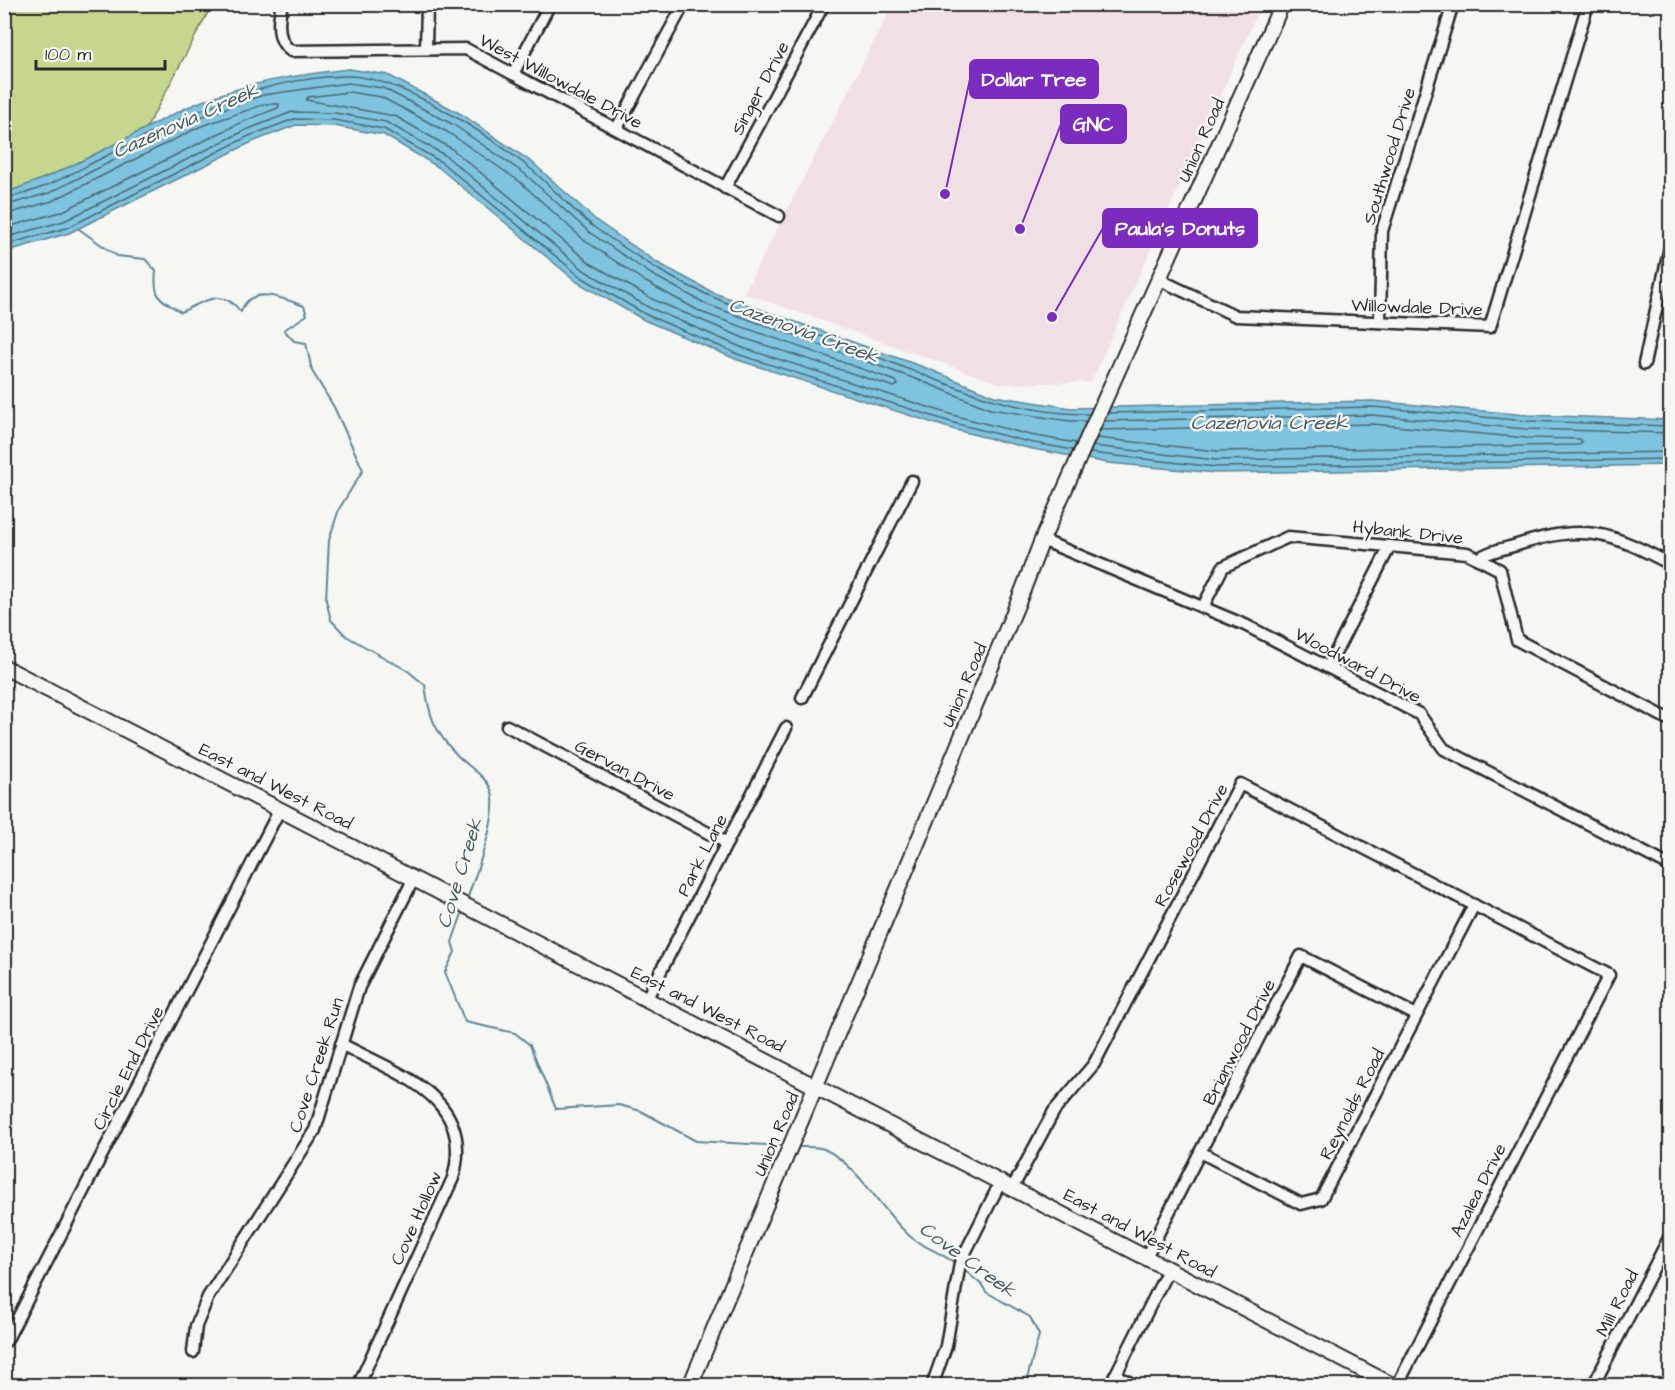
<svg xmlns="http://www.w3.org/2000/svg" width="1675" height="1390" font-family="'Architects Daughter',sans-serif">
<style>
.built{fill:#f0e0e6}
.green{fill:#c5d78c;stroke:#78815c;stroke-width:1.5}
.water{fill:#7ec3df;stroke:#5d8697;stroke-width:1.5}
.lines{fill:none;stroke-linecap:round;stroke-linejoin:round}
.shore{stroke:#4c6873;stroke-width:1.5}
.stream{stroke:#5d8697;stroke-width:2}
.street-casing{stroke:#2b2b2b;stroke-width:15}
.secondary-casing{stroke:#2b2b2b;stroke-width:18}
.street{stroke:#f6f6f2;stroke-width:10}
.secondary{stroke:#f6f6f2;stroke-width:14}
.labels{text-anchor:middle;stroke-width:5;stroke-linejoin:round;paint-order:stroke}
.street-label{font-size:18px;fill:#2b2b2b;stroke:#f6f6f2}
.water-label{font-size:20px;font-style:italic;fill:#445961;stroke:#f6f6f2}
.leader{fill:none;stroke:#7b2cbf;stroke-width:2}
.callout-dot{fill:#7b2cbf;stroke:#f6f6f2;stroke-width:2}
.callout{fill:#7b2cbf;stroke:#7b2cbf;stroke-width:2}
.callout-label{font-size:20px;text-anchor:middle;font-weight:bold;fill:#fff}
</style>
<rect width="100%" height="100%" fill="#f6f6f2"/>
<filter id="ink" filterUnits="userSpaceOnUse"><feTurbulence type="fractalNoise" baseFrequency=".0167" numOctaves="2"/><feDisplacementMap in="SourceGraphic" scale="12" xChannelSelector="R" yChannelSelector="G"/><feConvolveMatrix kernelMatrix="1 2 1 2 8 2 1 2 1" color-interpolation-filters="sRGB"/></filter>
<g filter="url(#ink)">
<polygon class="built" points="893,5 1261,5 1091,382 1001,384 744,293"/>
<polygon class="green" points="4,5 212,5 146,129 43,181 5,193"/>
<path class="water" d="M349,69L388,75L461,114L533,163L597,221L658,263L714,293L929,369L994,396L1071,408L1373,401L1527,415L1670,420V465L1216,473L1108,463L1028,448L952,429L738,360L644,320L577,282L438,167L384,135L334,126L296,125L252,142L69,233L5,252L4,193C69,172 127,136 188,107C238,84 294,75 349,69Z"/>
<g class="lines">
<g class="shore">
<polygon points="349,92 381,97 449,133 519,181 584,240 646,282 703,313 896,381 898,385 894,387 746,339 654,300 590,263 452,149 395,116 306,100 308,97"/>
<path d="M4,198C40,193 72,173 104,157C180,118 259,77 347,76C398,75 492,137 532,170C553,188 572,210 594,227C613,241 634,254 654,267C712,303 779,321 843,344C921,372 1005,416 1090,414"/>
<polyline points="4,206 49,193 195,119 263,95 348,83 383,88 454,125 525,174 589,232 651,274 708,305 924,382 990,409 1069,421 1086,421"/>
<polyline points="4,215 52,201 199,127 265,104 279,104 278,108 242,122 61,212 4,228"/>
<polyline points="4,238 64,221 246,130 292,112 335,113 386,122 446,156 585,271 650,308 743,348 956,416 1030,435 1076,443"/>
<polyline points="4,245 67,228 249,136 294,119 334,120 384,129 441,162 581,277 647,315 740,355 954,423 1029,442 1073,450"/>
<polyline points="1108,413 1373,407 1527,421 1670,426"/>
<polyline points="1104,421 1372,415 1526,429 1670,433"/>
<polyline points="1097,438 1217,451 1579,445 1582,442 1580,439 1526,438 1372,424 1100,430"/>
<polyline points="1093,446 1216,460 1670,452"/>
<polyline points="1090,453 1216,467 1670,459"/>
</g>
<g class="stream">
<path d="M79,229L117,256L145,259L156,271C153,298 160,299 181,312C205,301 222,287 241,312C250,284 283,298 304,306L307,315L284,330L294,341L306,343L312,371L334,407L363,470L339,509L329,540L326,600L331,620L346,636L408,671L425,685C429,716 434,731 457,755C467,766 487,776 492,792C499,817 475,874 467,900"/>
<polyline points="463,911 452,942 455,952 445,972 465,1022 515,1033 530,1045 556,1109 619,1105 641,1111 696,1141 785,1146"/>
<path d="M797,1147C805,1147 817,1146 824,1149C859,1165 884,1215 912,1238C925,1248 942,1253 956,1264"/>
<polyline points="963,1269 982,1285 986,1292 1030,1317 1039,1335 1025,1386"/>
</g>
<g class="street-casing">
<g id="street">
<path d="M282,4C278,20 276,41 291,51L466,49L779,216"/>
<polyline points="426,49 427,4"/>
<polyline points="513,74 550,4"/>
<polyline points="617,128 684,4"/>
<polyline points="725,188 824,4"/>
<polyline points="1158,279 1236,316 1490,327 1588,4"/>
<polyline points="1380,322 1382,231 1453,4"/>
<polyline points="1644,364 1670,247"/>
<polyline points="1042,540 1245,625 1419,714 1444,749 1670,866"/>
<path d="M1478,559C1488,551 1504,549 1517,545C1586,523 1609,532 1670,564"/>
<polyline points="1203,607 1223,567 1288,537 1467,553 1500,570 1517,640 1670,720"/>
<polyline points="1328,667 1390,546"/>
<polyline points="802,698 912,481"/>
<polyline points="507,726 727,843"/>
<polyline points="647,998 786,728"/>
<path d="M341,1044C398,1074 476,1097 453,1178L358,1386"/>
<polyline points="1200,1152 1301,1204 1321,1199 1474,905"/>
<polyline points="1013,1187 1054,1111 1094,1064 1240,784 1609,975 1397,1386"/>
<polyline points="1146,1257 1301,956 1416,1015"/>
<polyline points="6,1341 280,809"/>
<polyline points="193,1352 196,1326 208,1297 315,1130 359,987 414,878"/>
<polyline points="1115,1375 1136,1386"/>
<polyline points="932,1386 946,1346 960,1263 1001,1181"/>
<polyline points="1110,1386 1169,1268"/>
<polyline points="1593,1386 1670,1236"/>
</g>
</g>
<g class="secondary-casing">
<g id="secondary">
<polyline points="4,667 1394,1386"/>
<polyline points="690,1386 1019,600 1042,540 1282,4"/>
</g>
</g>
<use href="#street" class="street"/>
<use href="#secondary" class="secondary"/>
</g>
</g>
<g class="labels">
<g class="street-label">
<text transform="translate(561 81) rotate(28)" y="6">West Willowdale Drive</text>
<text transform="translate(760 88) rotate(-62)" y="6">Singer Drive</text>
<text transform="translate(1201 140) rotate(-66)" y="6">Union Road</text>
<text transform="translate(1389 156) rotate(-73)" y="6">Southwood Drive</text>
<text transform="translate(1417 307) rotate(2)" y="6">Willowdale Drive</text>
<text transform="translate(1408 532) rotate(6)" y="6">Hybank Drive</text>
<text transform="translate(1358 665) rotate(28)" y="6">Woodward Drive</text>
<text transform="translate(964 685) rotate(-67)" y="6">Union Road</text>
<text transform="translate(625 770) rotate(28)" y="6">Gervan Drive</text>
<text transform="translate(276 786) rotate(27)" y="6">East and West Road</text>
<text transform="translate(1191 845) rotate(-62)" y="6">Rosewood Drive</text>
<text transform="translate(702 855) rotate(-63)" y="6">Park Lane</text>
<text transform="translate(708 1009) rotate(27)" y="6">East and West Road</text>
<text transform="translate(1239 1042) rotate(-63)" y="6">Brianwood Drive</text>
<text transform="translate(316 1065) rotate(-72)" y="6">Cove Creek Run</text>
<text transform="translate(128 1068) rotate(-63)" y="6">Circle End Drive</text>
<text transform="translate(1352 1104) rotate(-63)" y="6">Reynolds Road</text>
<text transform="translate(776 1134) rotate(-67)" y="6">Union Road</text>
<text transform="translate(1478 1190) rotate(-63)" y="6">Azalea Drive</text>
<text transform="translate(416 1218) rotate(-66)" y="6">Cove Hollow</text>
<text transform="translate(1140 1233) rotate(28)" y="6">East and West Road</text>
<text transform="translate(1617 1303) rotate(-63)" y="6">Mill Road</text>
</g>
<g class="water-label">
<text transform="translate(185 120) rotate(-24)" y="7">Cazenovia Creek</text>
<text transform="translate(804 330) rotate(20)" y="7">Cazenovia Creek</text>
<text x="1269" y="429">Cazenovia Creek</text>
<text transform="translate(459 873) rotate(-73)" y="7">Cove Creek</text>
<text transform="translate(968 1259) rotate(36)" y="7">Cove Creek</text>
</g>
</g>
<path class="leader" d="M945 194L970 79M1020 229L1061 124M1052 317L1103 228"/>
<g class="callout-dot">
<circle cx="945" cy="194" r="6"/>
<circle cx="1020" cy="229" r="6"/>
<circle cx="1052" cy="317" r="6"/>
</g>
<g class="callout">
<rect x="970" y="60" width="128" height="38" rx="6"/>
<rect x="1061" y="105" width="65" height="38" rx="6"/>
<rect x="1103" y="209" width="154" height="38" rx="6"/>
</g>
<g class="callout-label">
<text x="1034" y="86">Dollar Tree</text>
<text x="1093" y="131">GNC</text>
<text x="1180" y="235">Paula's Donuts</text>
</g>
<rect width="1675" height="1390" fill="none" stroke="#f6f6f2" stroke-width="24"/>
<rect x="12" y="12" width="1651" height="1366" fill="none" stroke="#2b2b2b" stroke-width="2" filter="url(#ink)"/>
<path d="M36 60v9h129v-9" fill="none" stroke="#2b2b2b" stroke-width="3"/>
<text x="45" y="60" font-size="18" fill="#2b2b2b" stroke="#f6f6f2" stroke-width="4.5" paint-order="stroke">100 m</text>
</svg>
